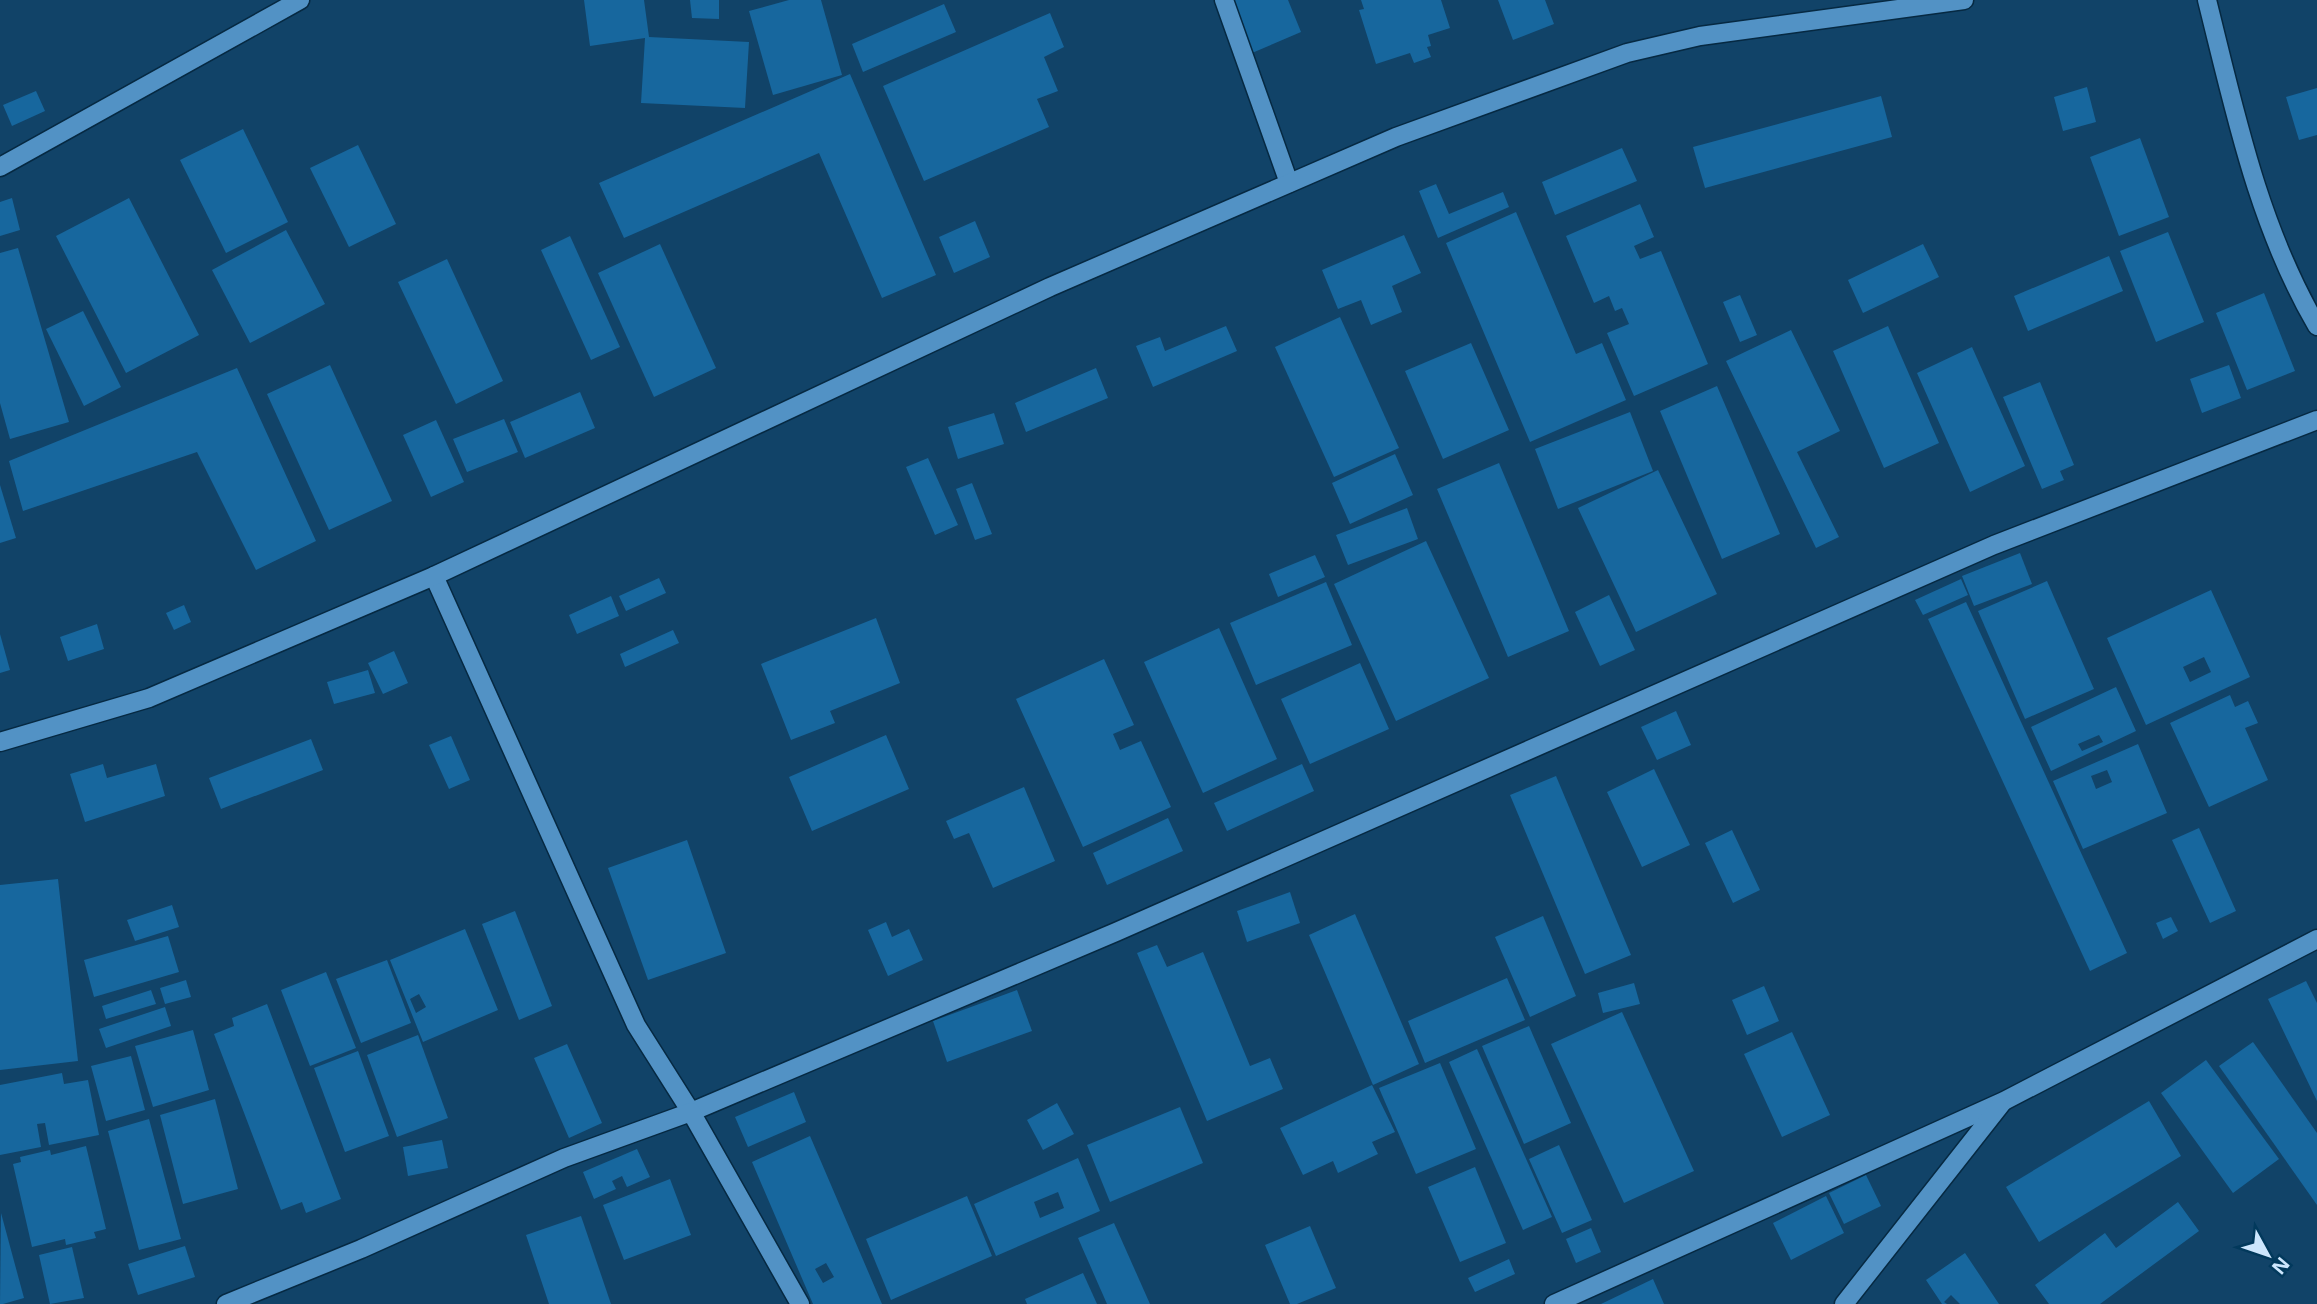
<svg xmlns="http://www.w3.org/2000/svg" width="2317" height="1304" font-family="'Noto Sans',sans-serif">
<style>
.building{fill:#17679e;fill-rule:evenodd}
.lines{fill:none;stroke-linecap:round;stroke-linejoin:round}
.minor-casing{stroke:#062942;stroke-width:21}
.minor{stroke:#5292c5;stroke-width:18}
</style>
<rect width="100%" height="100%" fill="#114368"/>
<g class="building">
<polygon points="584,0 644,0 649,37 749,42 745,108 641,103 645,38 590,46"/>
<polygon points="690,0 719,0 719,19 692,18"/>
<polygon points="789,0 821,0 842,75 773,95 749,11"/>
<polygon points="1229,0 1288,0 1301,32 1252,53"/>
<polygon points="1361,0 1441,0 1450,28 1428,35 1431,46 1427,47 1431,57 1414,63 1410,53 1376,64 1359,10 1364,9"/>
<polygon points="1498,0 1545,0 1554,24 1513,40"/>
<polygon points="944,4 956,32 863,72 852,44"/>
<polygon points="1050,13 1064,47 1044,57 1058,91 1037,99 1049,127 924,181 883,86"/>
<polygon points="850,74 936,275 882,298 819,153 624,238 599,183"/>
<polygon points="2087,87 2096,122 2063,131 2054,97"/>
<polygon points="2317,88 2317,135 2299,140 2286,97"/>
<polygon points="36,91 45,111 12,126 3,105"/>
<polygon points="1881,96 1892,137 1705,188 1693,147"/>
<polygon points="243,129 288,222 226,253 180,160"/>
<polygon points="2140,138 2169,217 2119,236 2090,157"/>
<polygon points="358,145 396,224 349,247 310,168"/>
<polygon points="1622,148 1637,181 1555,215 1542,182"/>
<polygon points="1436,184 1449,214 1503,192 1509,207 1438,238 1419,191"/>
<polygon points="12,198 20,230 0,236 0,202"/>
<polygon points="129,198 199,335 126,373 56,236"/>
<polygon points="1640,204 1654,237 1634,246 1640,259 1661,251 1708,364 1634,396 1607,333 1629,324 1622,308 1615,311 1609,296 1594,303 1566,236"/>
<polygon points="1516,212 1576,354 1602,343 1626,400 1530,442 1446,243"/>
<polygon points="975,221 990,257 954,273 939,237"/>
<polygon points="286,230 325,304 250,343 212,270"/>
<polygon points="2168,232 2204,322 2156,342 2120,251"/>
<polygon points="1404,235 1421,273 1392,286 1402,312 1371,325 1361,300 1338,309 1322,270"/>
<polygon points="570,236 620,347 591,360 541,250"/>
<polygon points="660,244 716,368 654,397 598,273"/>
<polygon points="1923,244 1939,277 1863,313 1848,280"/>
<polygon points="18,248 69,422 10,439 0,403 0,253"/>
<polygon points="2109,256 2123,291 2028,331 2014,296"/>
<polygon points="447,259 503,381 456,404 398,282"/>
<polygon points="2264,293 2295,371 2247,390 2216,313"/>
<polygon points="1740,295 1757,335 1740,342 1723,302"/>
<polygon points="83,311 121,387 84,406 46,329"/>
<polygon points="1340,317 1399,448 1334,477 1275,347"/>
<polygon points="1226,326 1237,351 1153,387 1136,346 1160,337 1165,351"/>
<polygon points="1888,326 1939,443 1884,468 1833,351"/>
<polygon points="1791,330 1840,431 1797,452 1839,537 1816,548 1726,361"/>
<polygon points="1471,343 1509,430 1443,459 1405,371"/>
<polygon points="1972,347 2025,466 1970,492 1917,373"/>
<polygon points="330,365 392,501 329,530 267,394"/>
<polygon points="2229,365 2241,398 2202,413 2190,379"/>
<polygon points="237,368 316,541 256,570 197,452 23,511 9,461"/>
<polygon points="1096,368 1108,398 1026,432 1015,403"/>
<polygon points="2040,382 2074,465 2060,471 2064,480 2042,489 2003,397"/>
<polygon points="1717,386 1780,534 1722,559 1660,411"/>
<polygon points="580,392 595,428 525,458 510,422"/>
<polygon points="1630,412 1653,471 1558,509 1535,449"/>
<polygon points="994,413 1004,444 958,459 948,427"/>
<polygon points="504,419 518,452 467,472 453,439"/>
<polygon points="436,420 464,482 431,497 403,435"/>
<polygon points="1395,454 1413,495 1350,524 1332,483"/>
<polygon points="928,458 958,525 935,535 906,467"/>
<polygon points="1499,463 1569,631 1508,657 1437,489"/>
<polygon points="1658,470 1717,594 1636,632 1578,508"/>
<polygon points="972,483 992,534 975,540 956,489"/>
<polygon points="0,485 16,538 0,543"/>
<polygon points="1407,508 1418,539 1348,565 1336,535"/>
<polygon points="1426,541 1489,678 1396,721 1334,584"/>
<polygon points="2020,553 2032,584 1974,606 1962,576"/>
<polygon points="1315,555 1325,577 1278,597 1269,574"/>
<polygon points="659,578 666,593 626,611 619,596"/>
<polygon points="1961,579 1968,595 1923,615 1915,600"/>
<polygon points="2047,581 2094,689 2025,719 1978,611"/>
<polygon points="1326,582 1352,645 1256,685 1230,623"/>
<path d="M2211,590L2250,677L2146,725L2107,638ZM2204,657L2211,672L2190,682L2183,667Z"/>
<polygon points="1609,595 1635,650 1600,666 1575,612"/>
<polygon points="611,596 619,616 577,634 569,615"/>
<polygon points="1966,602 2127,953 2090,971 1928,619"/>
<polygon points="184,605 191,622 174,630 166,613"/>
<polygon points="876,618 900,683 830,711 835,723 791,740 761,664"/>
<polygon points="97,624 104,649 68,661 60,637"/>
<polygon points="1219,628 1277,759 1203,793 1144,662"/>
<polygon points="673,630 679,643 625,667 620,654"/>
<polygon points="0,634 10,670 0,673"/>
<polygon points="394,651 408,683 383,694 368,663"/>
<polygon points="1104,659 1134,725 1113,734 1120,750 1141,741 1171,807 1083,847 1016,699"/>
<polygon points="1360,663 1389,729 1310,764 1281,699"/>
<polygon points="368,670 375,693 334,704 327,682"/>
<path d="M2116,687L2136,731L2051,771L2031,727ZM2099,735L2103,742L2082,751L2078,744Z"/>
<polygon points="2230,695 2235,707 2248,701 2258,723 2245,728 2268,780 2209,807 2170,723"/>
<polygon points="1676,711 1691,745 1657,760 1641,727"/>
<polygon points="886,735 909,789 812,831 789,777"/>
<polygon points="451,736 470,780 449,789 429,745"/>
<polygon points="311,739 323,770 221,809 209,778"/>
<path d="M2138,744L2167,813L2083,849L2053,781ZM2107,770L2112,782L2096,789L2091,776Z"/>
<polygon points="103,764 107,778 156,764 165,796 85,822 70,774"/>
<polygon points="1302,764 1314,791 1227,831 1214,803"/>
<polygon points="1654,769 1690,845 1642,867 1607,792"/>
<polygon points="1556,776 1631,955 1585,974 1510,795"/>
<polygon points="1024,787 1055,861 993,888 969,833 954,839 946,821"/>
<polygon points="1168,818 1183,851 1107,885 1093,853"/>
<polygon points="2199,828 2236,911 2210,923 2172,840"/>
<polygon points="1732,830 1760,890 1733,903 1705,843"/>
<polygon points="687,840 726,953 648,980 608,868"/>
<polygon points="58,879 78,1061 0,1070 0,885"/>
<polygon points="1290,892 1300,923 1247,942 1237,911"/>
<polygon points="172,905 179,927 135,941 127,920"/>
<polygon points="515,911 552,1006 519,1020 482,924"/>
<polygon points="1355,914 1419,1064 1373,1085 1309,935"/>
<polygon points="1543,916 1576,996 1530,1017 1495,937"/>
<polygon points="2171,917 2178,931 2163,939 2156,923"/>
<polygon points="886,922 892,937 909,929 923,960 888,976 868,930"/>
<path d="M465,929L498,1010L423,1042L390,960ZM419,994L426,1007L416,1013L410,999Z"/>
<polygon points="168,936 179,972 94,997 84,960"/>
<polygon points="1157,945 1167,967 1203,952 1250,1066 1270,1058 1283,1089 1207,1121 1137,953"/>
<polygon points="387,960 411,1023 361,1043 336,979"/>
<polygon points="326,972 356,1048 310,1066 281,990"/>
<polygon points="1507,978 1525,1020 1425,1063 1408,1021"/>
<polygon points="186,980 191,997 165,1004 160,988"/>
<polygon points="2306,981 2317,1003 2317,1101 2268,999"/>
<polygon points="1634,983 1640,1004 1603,1013 1598,993"/>
<polygon points="1764,986 1779,1021 1747,1035 1732,1000"/>
<polygon points="151,990 156,1004 106,1019 102,1006"/>
<polygon points="1017,990 1032,1031 947,1062 933,1021"/>
<polygon points="267,1004 341,1199 306,1213 302,1202 281,1210 214,1034 234,1026 232,1018"/>
<polygon points="165,1007 171,1026 106,1048 99,1029"/>
<polygon points="1622,1012 1694,1171 1624,1203 1551,1044"/>
<polygon points="1529,1026 1571,1123 1524,1144 1482,1046"/>
<polygon points="193,1030 209,1090 153,1107 135,1046"/>
<polygon points="1792,1032 1830,1115 1782,1137 1744,1054"/>
<polygon points="418,1035 448,1118 397,1137 367,1055"/>
<polygon points="2253,1042 2317,1133 2317,1205 2219,1066"/>
<polygon points="567,1044 602,1123 569,1138 534,1058"/>
<polygon points="1477,1049 1552,1217 1523,1230 1449,1062"/>
<polygon points="358,1051 389,1136 345,1152 314,1068"/>
<polygon points="131,1056 145,1110 106,1121 91,1066"/>
<polygon points="2206,1060 2279,1159 2233,1193 2161,1093"/>
<polygon points="1440,1063 1476,1149 1416,1174 1379,1088"/>
<polygon points="62,1073 64,1084 88,1080 99,1135 49,1145 45,1123 37,1124 41,1147 0,1155 0,1085"/>
<polygon points="1372,1085 1395,1132 1372,1142 1378,1154 1338,1173 1333,1161 1303,1175 1280,1128"/>
<polygon points="794,1092 806,1122 748,1147 735,1117"/>
<polygon points="215,1099 238,1189 183,1204 160,1115"/>
<polygon points="2149,1101 2181,1156 2039,1242 2006,1187"/>
<polygon points="1057,1103 1074,1134 1043,1150 1027,1120"/>
<polygon points="1180,1107 1203,1163 1110,1202 1087,1145"/>
<polygon points="149,1119 181,1239 139,1250 108,1131"/>
<path d="M810,1136L882,1304H813L752,1162ZM826,1263L834,1277L823,1283L815,1269Z"/>
<polygon points="442,1140 448,1168 408,1176 403,1147"/>
<polygon points="1559,1145 1592,1220 1562,1233 1529,1159"/>
<polygon points="86,1146 106,1229 94,1232 96,1238 66,1245 65,1239 32,1247 13,1164 21,1162 20,1157 50,1150 51,1155"/>
<polygon points="637,1149 650,1177 627,1187 622,1176 612,1181 616,1189 594,1199 583,1172"/>
<path d="M1078,1158L1100,1211L996,1256L974,1204ZM1058,1192L1064,1208L1040,1218L1034,1202Z"/>
<polygon points="1475,1167 1506,1243 1460,1262 1428,1187"/>
<polygon points="1866,1175 1881,1206 1844,1224 1829,1193"/>
<polygon points="670,1179 691,1235 624,1260 603,1205"/>
<polygon points="967,1196 992,1256 891,1300 866,1239"/>
<polygon points="1826,1196 1844,1233 1791,1260 1773,1223"/>
<polygon points="2178,1202 2199,1231 2100,1304 2049,1304 2035,1285 2105,1233 2116,1248"/>
<polygon points="1,1213 24,1298 3,1304 0,1304"/>
<polygon points="581,1216 611,1304 549,1304 526,1235"/>
<polygon points="1114,1223 1150,1304 1107,1304 1078,1238"/>
<polygon points="1310,1226 1336,1288 1297,1304 1290,1304 1265,1245"/>
<polygon points="1591,1228 1601,1252 1576,1263 1566,1239"/>
<polygon points="185,1246 195,1277 138,1295 128,1264"/>
<polygon points="72,1247 84,1298 50,1304 39,1255"/>
<polygon points="1965,1253 1999,1304 1960,1304 1951,1295 1944,1302 1947,1304 1942,1304 1926,1280"/>
<polygon points="1509,1259 1515,1274 1475,1292 1468,1278"/>
<polygon points="1083,1273 1097,1304 1027,1304 1025,1299"/>
<polygon points="1653,1279 1664,1304 1601,1304"/>
</g>
<g class="lines">
<g class="minor-casing">
<g id="minor">
<polyline points="1224,0 1289,183"/>
<path d="M2207,0C2235,112 2258,225 2317,326"/>
<polyline points="0,167 300,0"/>
<polyline points="434,576 636,1025 691,1112 1116,932 1994,545 2317,420"/>
<polyline points="0,742 149,698 434,576 1050,287 1396,137 1627,53 1700,36 1964,0"/>
<polyline points="226,1304 361,1249 564,1158 691,1112 800,1304"/>
<polyline points="1554,1304 2004,1101 2317,939"/>
<polyline points="1844,1304 2002,1103"/>
</g>
</g>
<use href="#minor" class="minor"/>
</g>
<g transform="translate(2268 1255) rotate(130)" stroke="#02395c" stroke-width="5" paint-order="stroke">
<path d="M0-5L12 26L0 18L-12 26Z" fill="#cde6fd"/>
<text y="-10" font-size="19" font-weight="bold" text-anchor="middle" fill="#cde6fd">N</text>
</g>
</svg>
